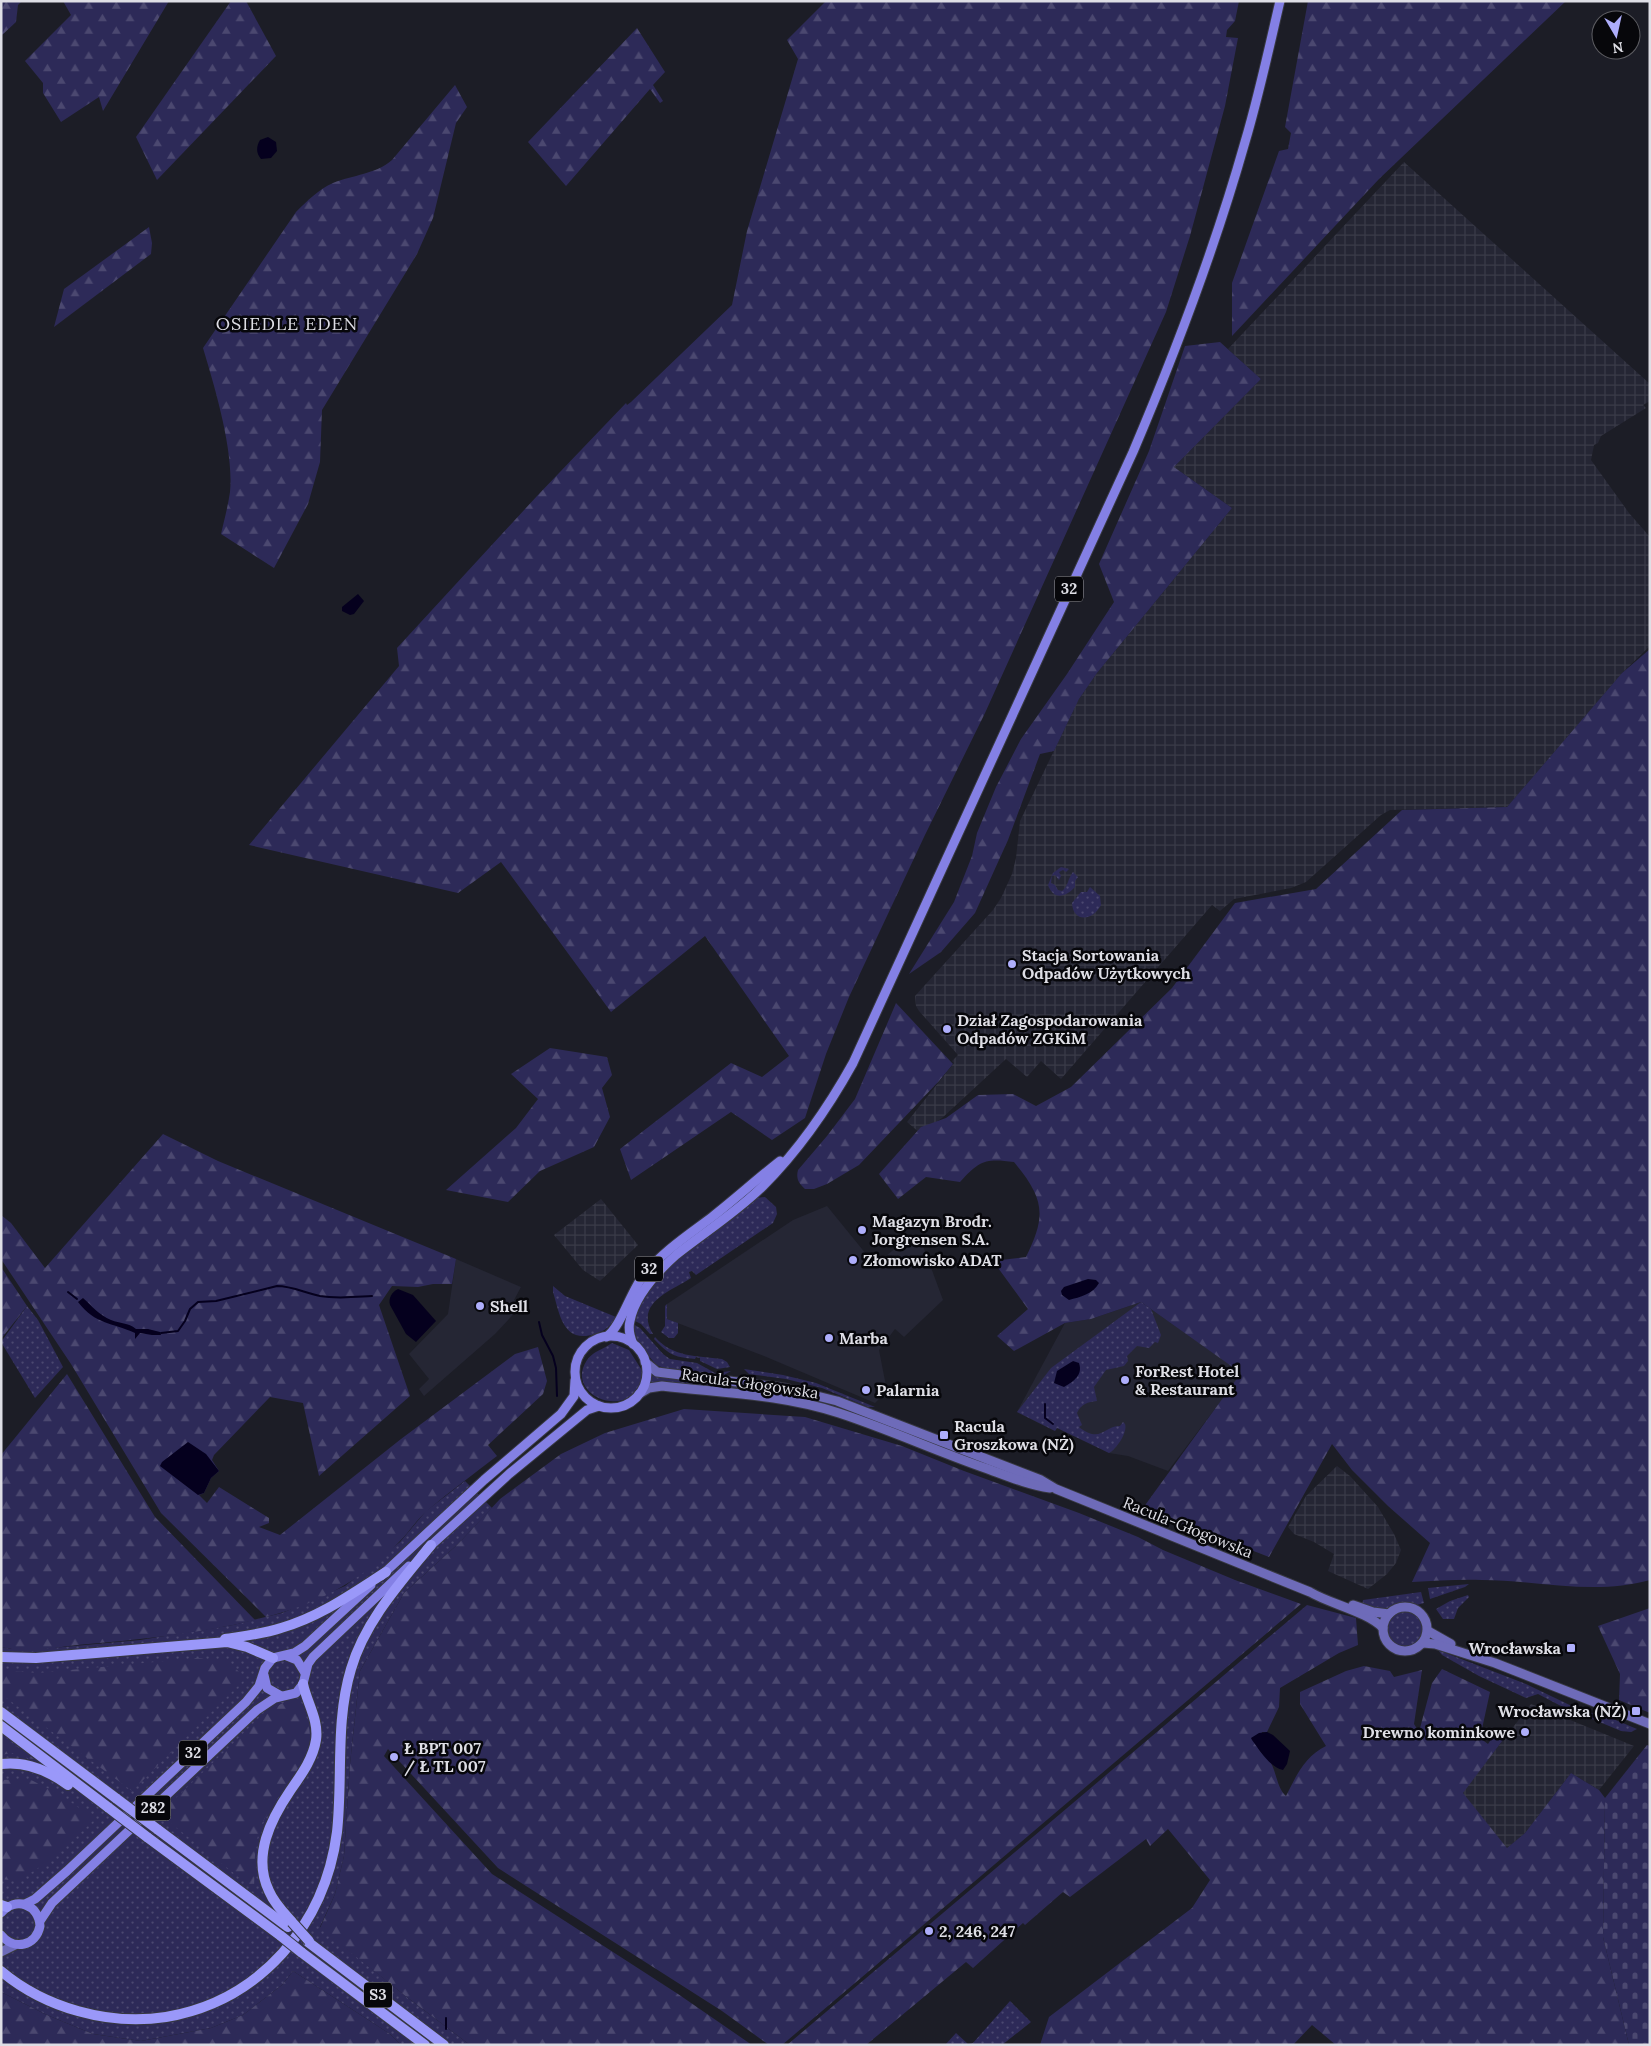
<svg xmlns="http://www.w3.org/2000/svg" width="1651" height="2046" font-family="Lora,serif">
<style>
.built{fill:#252634}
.industrial{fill:url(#industrial-grid)}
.grass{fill:url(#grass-dots)}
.forest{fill:url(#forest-firs)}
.cemetery{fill:url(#cemetery-stones)}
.water{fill:#05001e}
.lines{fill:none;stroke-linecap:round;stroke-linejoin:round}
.stream{stroke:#05001e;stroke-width:2}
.secondary-casing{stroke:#373841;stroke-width:11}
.primary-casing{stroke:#373841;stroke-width:11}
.motorway-casing{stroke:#373841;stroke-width:12}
.secondary{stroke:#6e6bb9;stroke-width:9}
.primary{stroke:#8480e5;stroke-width:9}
.motorway{stroke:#9a98f9;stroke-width:10}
.motorway-bridge-casing{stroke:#373841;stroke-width:12;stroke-linecap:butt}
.motorway-bridge{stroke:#9a98f9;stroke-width:10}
.poi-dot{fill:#aeaefb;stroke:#07070b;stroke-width:2}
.labels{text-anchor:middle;stroke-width:5;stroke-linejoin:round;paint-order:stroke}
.shield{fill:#07070b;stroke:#9e9ea4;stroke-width:1}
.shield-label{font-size:15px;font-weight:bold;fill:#dedee5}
.poi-label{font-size:16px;font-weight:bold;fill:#dedee5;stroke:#07070b;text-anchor:start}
.street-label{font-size:16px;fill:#dedee5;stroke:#07070b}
.neighbourhood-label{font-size:18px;letter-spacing:1px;fill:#dedee5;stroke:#07070b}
</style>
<defs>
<pattern id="industrial-grid" width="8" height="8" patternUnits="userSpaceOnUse" patternTransform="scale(1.25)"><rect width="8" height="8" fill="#252634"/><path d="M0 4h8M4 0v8" fill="none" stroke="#3a3b48"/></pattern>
<pattern id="grass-dots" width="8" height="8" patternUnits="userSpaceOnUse" patternTransform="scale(1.25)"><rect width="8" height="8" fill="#2d2a58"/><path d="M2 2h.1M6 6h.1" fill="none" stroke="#4b4870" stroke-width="1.8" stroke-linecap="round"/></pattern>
<pattern id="forest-firs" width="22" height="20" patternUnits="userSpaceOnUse" patternTransform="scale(1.25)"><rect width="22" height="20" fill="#2d2a58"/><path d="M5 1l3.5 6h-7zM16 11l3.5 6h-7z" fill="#4b4870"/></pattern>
<pattern id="cemetery-stones" width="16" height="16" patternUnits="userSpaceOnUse" patternTransform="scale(1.25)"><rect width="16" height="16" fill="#2d2a58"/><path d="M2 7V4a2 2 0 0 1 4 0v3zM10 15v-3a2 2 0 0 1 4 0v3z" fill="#4b4870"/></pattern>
</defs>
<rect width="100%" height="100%" fill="#1c1d26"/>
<g class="built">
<polygon points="827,1206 875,1265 903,1242 919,1235 943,1300 904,1337 895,1329 879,1350 887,1391 875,1403 764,1356 667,1319 667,1304 793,1220"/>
<polygon points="456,1259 521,1287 514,1300 522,1305 495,1334 424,1396 419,1389 429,1379 409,1354 448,1314"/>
<polygon points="1141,1302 1242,1373 1168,1471 1128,1456 1109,1453 1058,1427 1055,1431 1017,1412 1065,1323 1091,1319"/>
</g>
<g class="industrial">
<polygon points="1404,162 1650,384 1650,401 1643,405 1646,408 1601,436 1598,443 1594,445 1591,460 1629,513 1650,537 1650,646 1623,672 1507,807 1390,810 1381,815 1306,882 1291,888 1234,899 1220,911 1212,905 1061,1079 1041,1061 1027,1077 1006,1059 942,1118 920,1133 907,1122 954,1063 952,1061 958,1055 919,1011 916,1006 915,996 993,910 1001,898 1012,874 1016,858 1020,821 1079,699 1097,673 1232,508 1174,467 1261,379 1228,349"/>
<polygon points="601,1199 638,1245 600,1281 583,1270 554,1235"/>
<polygon points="1337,1466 1350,1476 1378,1507 1394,1534 1401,1550 1396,1563 1387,1574 1368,1589 1328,1571 1334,1554 1314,1542 1294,1534 1288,1527 1306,1496"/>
<polygon points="1531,1704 1634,1746 1599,1790 1571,1773 1525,1833 1507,1848 1462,1793"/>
</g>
<g class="grass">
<path d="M1061,867L1069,869L1066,872L1063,870L1059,872L1061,876L1059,880L1055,875L1052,876L1051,883L1055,885L1058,890L1062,891C1068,887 1068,878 1073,872L1078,877L1075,881V887C1066,897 1054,901 1048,885L1053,873Z"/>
<path d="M1090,887L1100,896L1101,905C1093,921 1073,923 1072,903L1081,892H1087Z"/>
<path d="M765,1197L776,1207L777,1214L773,1223L696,1275L692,1271L689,1272L691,1278C671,1291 634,1303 653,1334H650L641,1324L633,1320C651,1265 712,1231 756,1198Z"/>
<path d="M553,1286L565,1296L616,1317C611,1326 605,1331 595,1334C563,1344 560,1315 553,1292Z"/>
<path d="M1141,1302L1151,1309L1161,1335L1158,1343L1155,1342L1149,1348L1137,1346L1127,1356L1128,1361L1124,1366L1106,1370L1094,1387L1097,1401C1088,1402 1081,1404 1077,1413L1082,1425L1079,1427C1101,1444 1103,1426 1120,1426L1123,1422L1125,1424C1128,1432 1116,1450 1109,1453L1057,1428L1055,1431L1017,1412L1051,1368Z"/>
<polygon points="667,1304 667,1319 678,1323 678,1333 674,1338 669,1338 661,1332 665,1326 665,1306"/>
<polygon points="27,1306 38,1320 63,1367 35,1398 1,1342"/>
<polygon points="633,1324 640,1328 663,1354 670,1359 697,1363 715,1373 731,1371 722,1376 664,1368 656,1365 637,1341"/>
<path d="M655,1337C672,1357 697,1356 722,1359L727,1362L730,1367L717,1369L700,1361V1358L696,1357L695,1359C674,1357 669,1355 654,1339Z"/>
<path d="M612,1343L629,1350L643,1372C637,1425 562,1397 587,1360C593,1351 604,1349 612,1343Z"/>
<polygon points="744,1369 783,1375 816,1383 875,1407 868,1407 822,1388 786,1379 749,1374"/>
<polygon points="651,1375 785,1392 829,1402 897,1429 896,1431 753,1392 650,1382"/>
<polygon points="465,1481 492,1508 458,1544 404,1593 360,1671 350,1764 344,1856 335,1894 320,1927 408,1998 470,2045 401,2045 390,2034 293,1971 282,1985 243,2015 211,2028 141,2041 93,2034 47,2015 1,1992 1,1647 11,1649 52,1648 140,1640 233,1625 282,1613 345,1586 400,1542 426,1511"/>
<polygon points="1469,1584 1465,1587 1430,1599 1428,1588"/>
<polygon points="1421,1592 1424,1603 1417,1605 1399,1605 1386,1611 1362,1606 1363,1600"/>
<polygon points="1468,1595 1469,1597 1458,1608 1454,1619 1443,1619 1436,1609 1450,1601"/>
<circle cx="1405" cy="1629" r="18"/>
<polygon points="1438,1650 1526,1684 1580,1710 1606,1716 1637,1729 1631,1732 1621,1731 1559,1705 1538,1694 1526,1698 1479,1676 1442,1655"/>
<polygon points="1010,2001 1031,2022 1002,2045 945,2045 956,2033 968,2044 973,2043"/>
</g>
<g class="forest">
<polygon points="1,1 22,1 18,5 16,22 1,36"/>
<polygon points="63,1 169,1 103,111 99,97 61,122 43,93 43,83 25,61 71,15"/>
<polygon points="231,1 246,1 276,56 157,180 136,137"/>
<polygon points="826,1 1239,1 1235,21 1227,30 1226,37 1238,38 1225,106 1190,236 1166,312 985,713 924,837 849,997 826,1054 805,1118 772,1140 731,1112 631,1180 620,1149 731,1063 762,1077 789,1056 705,936 611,1012 501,862 458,893 249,845 399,666 397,648 537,496 626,403 627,405 631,402 732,305 747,231 798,59 787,40"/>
<polygon points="1308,1 1566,1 1379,179 1232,336 1232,283 1279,151 1288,149 1291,133 1285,127"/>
<polygon points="637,28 665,72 653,85 663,101 660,103 650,89 566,186 528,142"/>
<path d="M455,85L467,107L456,123L433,218L417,254L322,410L320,462L308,504L274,568L221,534C224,521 228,506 230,492C234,451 215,388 203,348L296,212C307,201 319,189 333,183C353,175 376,174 392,160Z"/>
<polygon points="149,227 152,243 151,254 54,327 64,289"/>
<polygon points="1220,342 1261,379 1174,467 1232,508 1097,673 1079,699 1054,751 1040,754 1008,840 975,913 941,952 909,974 954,902 972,856 977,833 996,787 1021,739 1067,674 1114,602 1099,564 1149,451 1185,346"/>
<path d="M1650,649V1580C1594,1596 1538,1580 1482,1580C1459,1579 1435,1581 1412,1582L1430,1543L1388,1506L1352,1470L1332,1444L1269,1557L1143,1508L1241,1373L1141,1302L1091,1319L1065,1323L1014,1351L997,1336L1028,1309L993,1261L1026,1257C1047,1215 1044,1198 1014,1162C985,1158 979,1161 960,1182L926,1177L898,1199L879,1174L921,1127L946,1118L978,1095L1013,1094L1036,1106L1071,1087L1172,988L1235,903L1316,889L1402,810L1507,807L1622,673Z"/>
<path d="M896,1003L953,1064L939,1081L859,1165L827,1184L814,1189H805C798,1183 796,1178 798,1170L827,1136L855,1099Z"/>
<polygon points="550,1048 607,1057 612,1075 602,1088 610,1117 594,1147 540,1171 508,1202 446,1190 516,1128 538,1099 511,1074"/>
<path d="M163,1134L218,1161L456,1259L452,1284H433L418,1287L392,1286L379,1305L410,1396L319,1476L303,1403L270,1397L214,1455L212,1460L219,1471L211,1478L204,1493L199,1495L207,1503L219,1487L269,1518V1523L259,1527L280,1535L401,1439L515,1354L538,1347L547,1381L543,1394L488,1445L497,1456C474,1474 450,1491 428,1510C417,1519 410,1531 400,1541C365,1579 315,1605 266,1617L161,1513L71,1364L1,1259V1215L11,1223L45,1268Z"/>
<polygon points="1,1267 27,1306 1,1339"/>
<path d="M67,1374L155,1517L255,1620C197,1634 137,1640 77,1645C53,1648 25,1653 1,1647V1455Z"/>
<polygon points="684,1409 805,1417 902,1446 964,1471 1079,1513 1138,1537 1163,1550 1235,1580 1301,1604 782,2045 769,2045 722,2011 498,1868 388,1749 384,1756 492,1874 678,1994 752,2045 470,2045 408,1998 320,1928 335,1894 344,1856 350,1764 360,1671 404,1593 458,1544 500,1499 561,1454 605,1433"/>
<path d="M1307,1605L1356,1618L1358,1645L1339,1653L1280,1688L1279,1707L1267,1732H1262L1258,1748C1261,1753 1265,1756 1269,1760C1277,1771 1276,1787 1286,1796C1296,1776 1305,1756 1326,1746L1300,1704V1692L1346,1671L1364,1666L1390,1671L1394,1677L1422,1670L1414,1724L1419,1732L1432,1683L1442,1669L1490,1692L1480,1738L1488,1744L1496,1732L1512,1728L1463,1793L1507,1848L1525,1833L1571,1773L1599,1790L1605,1798L1603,1937L1629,2045H1336L1312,2025L1293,2045H1040L1049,2017L1192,1908L1210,1880L1168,1829L1150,1846L1146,1839L1070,1897L1063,1892L1025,1925L1023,1923L973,1968L966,1962L866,2045H787Z"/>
<polygon points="1650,1608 1650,1713 1619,1700 1620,1674 1598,1626"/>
<polygon points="197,1658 227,1661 246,1678 132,1791 1,1694 1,1670 38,1673"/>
<path d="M299,1699C304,1711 309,1722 310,1735C311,1766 270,1799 260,1829C253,1848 255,1869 254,1889L159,1814L264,1714L281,1704Z"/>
<polygon points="1,1735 37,1761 12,1753 1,1755"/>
<polygon points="29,1779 59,1794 95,1819 53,1859 17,1881 1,1879 1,1780"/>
<polygon points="293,1971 390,2034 401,2045 1,2045 1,1992 47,2015 93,2034 141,2041 211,2028 243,2015 282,1985"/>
</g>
<polygon class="cemetery" points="1647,1745 1650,1746 1650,2045 1629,2045 1603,1937 1605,1798"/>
<g class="water">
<path d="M268,137L276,142L277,151L271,158L261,159C256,153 256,147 260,140Z"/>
<polygon points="358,594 364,601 354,614 350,615 342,611 342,607"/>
<path d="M1088,1279L1096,1280L1099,1283C1093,1294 1080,1297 1069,1300L1062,1295L1061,1291L1064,1287Z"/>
<path d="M398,1289L413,1295L436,1321L416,1342L406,1334L390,1305C388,1298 392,1292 398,1289Z"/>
<path d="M83,1298C92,1306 99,1315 111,1320C120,1324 128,1322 136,1329H148L160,1332L161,1335H152L140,1333L135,1339V1333C111,1322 96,1325 78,1302Z"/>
<path d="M1073,1361L1079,1363C1083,1375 1074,1381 1064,1387L1054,1383L1057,1371Z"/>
<polygon points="188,1442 206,1454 219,1471 211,1478 204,1493 198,1495 160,1466 162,1462"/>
<path d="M1267,1732L1273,1735L1290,1751L1287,1764L1283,1770C1270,1767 1260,1751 1252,1740L1251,1738L1259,1733Z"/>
</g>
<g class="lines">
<g class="stream">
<polyline points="68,1292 77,1299"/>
<polyline points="539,1322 542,1335 553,1356 556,1368 557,1396"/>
<path d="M161,1333L178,1331L185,1321L190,1309L198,1302L216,1301L277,1286C292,1286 305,1293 320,1296C337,1299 354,1297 372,1296"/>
<polyline points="1045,1404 1045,1418 1053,1424"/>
<polyline points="446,2029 446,2018"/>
</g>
<g class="secondary-casing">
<g id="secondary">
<path d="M645,1362L657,1372L785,1388L837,1401L1041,1480L1056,1489L1310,1592C1330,1604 1368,1612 1383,1628"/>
<path d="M639,1394L649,1388L662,1386C721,1393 782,1394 839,1413C888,1429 936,1451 985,1468C1007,1476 1028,1485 1050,1488"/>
<polyline points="1353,1605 1373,1612 1389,1614"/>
<circle cx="1405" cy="1629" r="22"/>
<polyline points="1428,1631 1451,1644"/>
<polyline points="1423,1643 1435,1644 1495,1663 1650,1724"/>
<polyline points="1,1952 15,1945"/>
</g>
</g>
<g class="primary-casing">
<g id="primary">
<circle cx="611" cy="1372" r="36"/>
<path d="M606,1337C620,1329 631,1291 643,1276C662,1252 688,1235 712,1217C735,1199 757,1179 780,1161"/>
<path d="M633,1344C630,1337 628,1329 630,1321C635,1295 657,1272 676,1255C705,1232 737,1212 763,1186C799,1150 828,1108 853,1063L1133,452C1176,351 1215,248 1245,142C1259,95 1269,48 1280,1"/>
<polyline points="427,1549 509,1474 587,1410 599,1406"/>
<polyline points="381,1576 484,1480 561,1414 574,1396 575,1380"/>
<polyline points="287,1656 297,1660 305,1673"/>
<polyline points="264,1675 267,1688 281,1696"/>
<polyline points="25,1904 35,1899 67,1871 246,1702 259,1686 265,1668 273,1658 294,1653 305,1646 371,1585"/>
<path d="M1,1913C15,1896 39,1904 40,1926C36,1946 14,1951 1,1935"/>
<polyline points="40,1921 52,1903 257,1710 275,1698 296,1693 303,1684 308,1664 313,1657 409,1566"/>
</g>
</g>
<g class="motorway-casing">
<g id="motorway">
<path d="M225,1639C244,1636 263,1634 281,1628C320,1617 353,1593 386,1572"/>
<polyline points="1,1657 36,1658 227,1642 247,1647 273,1658"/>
<polyline points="1,1712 117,1799"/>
<polyline points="1,1726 109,1808"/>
<path d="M1,1764C25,1761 49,1771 68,1785"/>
<polyline points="157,1829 288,1927"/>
<polyline points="147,1837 281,1936"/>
<polyline points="1,1905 7,1907"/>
<path d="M292,1922C283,1912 274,1903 269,1891C252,1856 271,1819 290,1791C301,1775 313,1759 316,1740C319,1720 307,1703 303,1684"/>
<polyline points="308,1942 444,2045"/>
<polyline points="301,1952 425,2045"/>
<path d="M1,1971C45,2008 109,2026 166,2017C260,2001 325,1925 337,1832C343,1778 335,1722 351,1669C365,1621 401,1582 431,1545"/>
</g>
</g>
<use href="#secondary" class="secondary"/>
<use href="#primary" class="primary"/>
<use href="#motorway" class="motorway"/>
<g class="motorway-bridge-casing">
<g id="motorway-bridge">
<polyline points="117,1799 157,1829"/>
<polyline points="109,1808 147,1837"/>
<polyline points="292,1922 309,1941"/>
<polyline points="281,1936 301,1952"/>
</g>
</g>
<use href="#motorway-bridge" class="motorway-bridge"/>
</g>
<g class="poi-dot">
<circle cx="1012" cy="964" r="5"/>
<circle cx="947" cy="1029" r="5"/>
<circle cx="862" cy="1230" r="5"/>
<circle cx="853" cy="1260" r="5"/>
<circle cx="480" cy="1306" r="5"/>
<circle cx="829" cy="1338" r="5"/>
<circle cx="1125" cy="1380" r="5"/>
<circle cx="866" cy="1390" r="5"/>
<rect x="939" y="1430" width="10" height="10" rx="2.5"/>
<rect x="1566" y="1643" width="10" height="10" rx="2.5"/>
<rect x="1631" y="1706" width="10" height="10" rx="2.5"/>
<circle cx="1525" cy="1732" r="5"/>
<circle cx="394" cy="1757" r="5"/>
<circle cx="929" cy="1931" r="5"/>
</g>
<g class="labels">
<g class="shield">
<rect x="1055" y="576.5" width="28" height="25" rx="4"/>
<rect x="635" y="1256.5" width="28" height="25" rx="4"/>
<rect x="179" y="1740.5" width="28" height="25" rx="4"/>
<rect x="135.5" y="1795.5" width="35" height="25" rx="4"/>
<rect x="364" y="1982.5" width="28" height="25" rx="4"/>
</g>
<g class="shield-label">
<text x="1069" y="594">32</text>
<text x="649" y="1274">32</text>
<text x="193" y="1758">32</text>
<text x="153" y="1813">282</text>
<text x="378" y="2000">S3</text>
</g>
<g class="poi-label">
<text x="1022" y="961">Stacja Sortowania<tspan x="1022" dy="18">Odpadów Użytkowych</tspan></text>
<text x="957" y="1026">Dział Zagospodarowania<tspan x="957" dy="18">Odpadów ZGKiM</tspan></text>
<text x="872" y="1227">Magazyn Brodr.<tspan x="872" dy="18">Jorgrensen S.A.</tspan></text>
<text x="863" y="1266">Złomowisko ADAT</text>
<text x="490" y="1312">Shell</text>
<text x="839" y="1344">Marba</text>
<text x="1135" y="1377">ForRest Hotel<tspan x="1135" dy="18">&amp; Restaurant</tspan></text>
<text x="876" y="1396">Palarnia</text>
<text x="954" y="1432">Racula<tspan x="954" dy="18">Groszkowa (NŻ)</tspan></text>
<text x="1561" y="1654" text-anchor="end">Wrocławska</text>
<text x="1626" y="1717" text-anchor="end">Wrocławska (NŻ)</text>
<text x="1515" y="1738" text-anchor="end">Drewno kominkowe</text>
<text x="404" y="1754">Ł BPT 007<tspan x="404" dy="18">/ Ł TL 007</tspan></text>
<text x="939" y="1937">2, 246, 247</text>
</g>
<g class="street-label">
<text transform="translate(750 1383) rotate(8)" y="6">Racula-Głogowska</text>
<text transform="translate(1188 1527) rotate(22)" y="6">Racula-Głogowska</text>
</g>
<g class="neighbourhood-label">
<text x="287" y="330">OSIEDLE EDEN</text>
</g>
</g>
<rect width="1651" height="2046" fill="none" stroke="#dedee5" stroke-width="5"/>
<g transform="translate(1616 35) rotate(171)"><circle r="24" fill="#07070b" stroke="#5d5d62"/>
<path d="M0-4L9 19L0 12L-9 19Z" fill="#aeaefb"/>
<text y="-8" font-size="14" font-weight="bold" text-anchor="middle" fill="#dedee5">N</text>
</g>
</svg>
